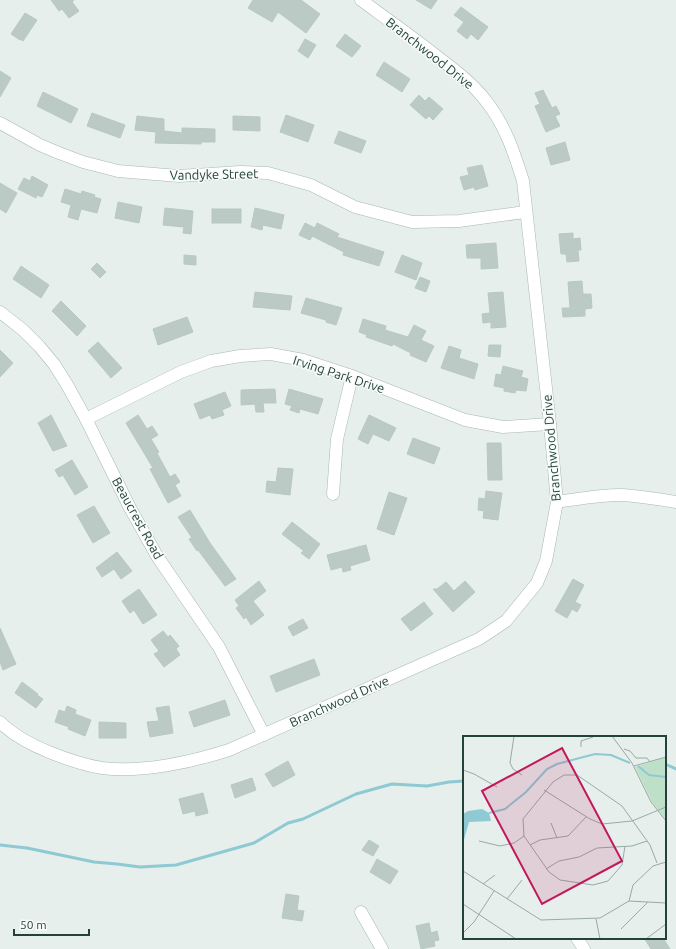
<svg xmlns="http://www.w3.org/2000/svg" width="676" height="949" font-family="Ubuntu,sans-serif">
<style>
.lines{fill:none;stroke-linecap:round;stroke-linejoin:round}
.stream{stroke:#8ec9d4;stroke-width:3}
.building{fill:#bbcac4;stroke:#b8c9c2}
.minor-casing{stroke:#a8b8b2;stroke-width:13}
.minor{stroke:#fff;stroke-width:12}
.labels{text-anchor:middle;stroke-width:3;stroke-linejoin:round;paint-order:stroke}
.street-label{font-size:13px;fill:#24423a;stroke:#f7fbf9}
.inset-river{fill:none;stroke:#8ec9d4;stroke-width:2}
.inset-road{fill:none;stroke:#98aaa4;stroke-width:1}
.view{fill:#c2185b;fill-opacity:0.15;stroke:#c2185b;stroke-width:2}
.inset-edge{fill:none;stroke:#24423a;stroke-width:2}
</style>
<rect width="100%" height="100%" fill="#e6efeb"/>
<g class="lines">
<g class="stream">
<polyline points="665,764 676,769"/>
<polyline points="0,845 27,848 94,862 117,864 140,867 176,865 254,843 288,823 303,819 356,794 392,784 427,786 449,782 464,781"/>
</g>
</g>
<g class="building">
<polygon points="51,0 74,0 72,2 79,11 69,18 62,9 59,11"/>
<polygon points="253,0 301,0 320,14 306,33 278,12 272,22 248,8"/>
<polygon points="416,0 437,0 431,9"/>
<polygon points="461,7 488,27 478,40 471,34 467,39 457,31 464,22 454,15"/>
<polygon points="25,13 37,20 23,41 20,39 20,40 11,34"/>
<polygon points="345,34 361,46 352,57 336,46"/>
<polygon points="305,39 316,45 308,58 298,51"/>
<polygon points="384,62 410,79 402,92 376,75"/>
<polygon points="0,71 11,78 0,97"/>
<polygon points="543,90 552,108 556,106 560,114 555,116 560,126 546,132 535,106 540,104 535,93"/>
<polygon points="43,92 78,109 71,123 37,106"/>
<polygon points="419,95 425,101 429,97 443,109 433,120 429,116 426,119 410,105"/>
<polygon points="92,113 125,125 120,138 87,126"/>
<polygon points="286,115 314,125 308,142 280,132"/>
<polygon points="137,116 164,119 164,131 182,133 182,128 215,129 215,142 201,142 201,144 155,143 156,132 135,130"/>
<polygon points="233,116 260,117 260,131 233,130"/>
<polygon points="339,131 366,141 361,153 334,143"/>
<polygon points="565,142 570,160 551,165 546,148"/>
<polygon points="482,165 488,186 475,190 474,187 464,190 460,177 469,175 467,168"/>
<polygon points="32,176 48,185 42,197 37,195 36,198 18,189 24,178 30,181"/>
<polygon points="0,183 17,193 6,213 0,209"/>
<polygon points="65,189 81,194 82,191 95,195 94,197 101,199 97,213 81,209 78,220 68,217 71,205 61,202"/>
<polygon points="118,202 142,207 139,223 115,218"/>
<polygon points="165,208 193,211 191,234 183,233 184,227 163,225"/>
<polygon points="255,208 284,215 281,229 263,225 262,230 251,227"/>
<rect x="212" y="209" width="29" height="14"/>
<polygon points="305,223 315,228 317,223 339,234 337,237 384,252 379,266 343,255 344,252 312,236 310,240 299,235"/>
<polygon points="573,233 573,239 580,238 581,250 578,250 579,261 567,262 566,254 561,254 559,234"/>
<polygon points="496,243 498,268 481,269 481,258 467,258 466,245"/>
<polygon points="184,255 196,256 196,265 184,264"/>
<polygon points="402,255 422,263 416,280 395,272"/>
<polygon points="97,263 106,272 100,278 91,269"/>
<polygon points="21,266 49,285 41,298 13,279"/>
<polygon points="420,277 430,281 426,292 415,288"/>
<polygon points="582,281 583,294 591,294 592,308 585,309 585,316 563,317 562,308 570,308 568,282"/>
<polygon points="255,292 292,296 290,310 253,307"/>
<polygon points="503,292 506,327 491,328 491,322 483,323 482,314 490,313 488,293"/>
<polygon points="306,298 342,308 336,325 326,322 326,320 301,313"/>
<polygon points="61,301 86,326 77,336 52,311"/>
<polygon points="187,317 193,332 158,345 153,329"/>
<polygon points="363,319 386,326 385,330 408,337 414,325 426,331 421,340 434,346 426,362 410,355 411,353 393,344 392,346 366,337 367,335 359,332"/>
<polygon points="98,342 122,368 111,378 88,351"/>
<polygon points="489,345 501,345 500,357 488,356"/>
<polygon points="449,346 461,350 459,358 478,364 474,379 441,368"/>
<polygon points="0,350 13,363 0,377"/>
<polygon points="503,366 523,371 521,377 528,379 526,391 516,390 515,393 504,391 504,388 494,386 496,374 501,375"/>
<polygon points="275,389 276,403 263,403 264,412 256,412 255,404 241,405 241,390"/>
<polygon points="289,389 323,399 318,414 300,409 299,413 290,410 292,406 285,404"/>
<polygon points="225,392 231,406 222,410 224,415 212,419 210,415 200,419 194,404"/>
<polygon points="51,415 67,446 53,451 38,423"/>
<polygon points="138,415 147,429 152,426 158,435 151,439 159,452 157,453 170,477 175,474 180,482 175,485 181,496 168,503 150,469 153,468 126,423"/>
<polygon points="369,415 396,428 389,441 373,434 368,444 358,439"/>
<polygon points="413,438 440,448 434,464 407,454"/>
<polygon points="487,443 501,443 502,480 488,480"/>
<polygon points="72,460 88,487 75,495 63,475 59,477 55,470"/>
<polygon points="278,468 293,469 290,495 266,492 267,481 276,482"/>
<polygon points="486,491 502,493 498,520 483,518 484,511 478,510 479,498 485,499"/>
<polygon points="389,492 407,498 394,535 377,529"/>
<polygon points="94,506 110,533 93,543 77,515"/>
<polygon points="190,510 210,543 236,579 225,586 198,550 197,551 189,539 192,538 178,517"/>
<polygon points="292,522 320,544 309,559 301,553 304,551 282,534"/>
<polygon points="366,545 370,560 350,566 351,570 343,572 342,567 331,570 327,555"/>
<polygon points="117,552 132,571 121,579 114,569 102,577 96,568"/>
<polygon points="573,579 584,585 575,602 581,605 577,612 572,609 567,618 555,611"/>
<polygon points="259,581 266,591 253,601 264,615 251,625 246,617 244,619 236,608 239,606 235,600"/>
<polygon points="465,581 475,592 453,612 433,589 437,589 446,582 454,591"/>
<polygon points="139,589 157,615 143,624 134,610 130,613 122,601"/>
<polygon points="424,602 433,614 411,631 401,619"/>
<polygon points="303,619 308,628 293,636 288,627"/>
<polygon points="0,628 16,664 3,670 0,662"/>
<polygon points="163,631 168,637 170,635 179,646 176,649 180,655 164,667 154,654 159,651 151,640"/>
<polygon points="314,659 320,675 276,692 270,676"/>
<polygon points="22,682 38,694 37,695 43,699 36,708 15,693"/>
<polygon points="225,700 230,715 194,727 189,712"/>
<polygon points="67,706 76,710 75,714 91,720 85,736 68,729 69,727 55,722 59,710 65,712"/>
<polygon points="169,706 173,733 150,737 147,722 159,721 156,708"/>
<polygon points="99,722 126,723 126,738 99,738"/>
<polygon points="288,761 295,775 273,787 265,774"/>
<polygon points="252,778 256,790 235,798 231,785"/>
<polygon points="203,793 208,813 196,816 195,811 183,814 179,799"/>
<polygon points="369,840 379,846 373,856 362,850"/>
<polygon points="377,859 398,871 390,884 370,872"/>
<polygon points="286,894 299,896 297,910 304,911 302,921 282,918"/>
<polygon points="429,923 431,933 437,931 439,940 434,941 435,946 421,949 416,926"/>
<polygon points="644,938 663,938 670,949 651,949"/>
</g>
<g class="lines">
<g class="minor-casing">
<g id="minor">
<polyline points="0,123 40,145 59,153 83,162 118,171 179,176 240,172 268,173 311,185 355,207 412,222 459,221 525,212"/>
<polyline points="0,312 23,330 39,346 54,364 66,383 86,419 129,506 157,556 219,647 264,735"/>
<polyline points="86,419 181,372 211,361 240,356 271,354 303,360 352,376 465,420 503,427 550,424"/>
<polyline points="333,494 337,439 352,376"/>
<path d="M557,502C578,499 599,495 621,495C640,496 658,499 676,502"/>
<path d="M0,722C13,735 32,745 49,752C66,759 84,765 102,768C142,773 192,762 229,750L479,639L506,621L537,583L546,561L557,502L550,424L523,181C514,152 505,125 486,101C473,84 456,71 439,58C414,38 387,19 361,0"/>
<polyline points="361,912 382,949"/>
<polyline points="577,938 584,949"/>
</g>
</g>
<use href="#minor" class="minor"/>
</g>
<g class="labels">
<g class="street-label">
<text transform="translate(430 53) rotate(38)" y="5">Branchwood Drive</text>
<text transform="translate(214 174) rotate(-1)" y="5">Vandyke Street</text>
<text transform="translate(339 374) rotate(18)" y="5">Irving Park Drive</text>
<text transform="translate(551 448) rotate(-95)" y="5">Branchwood Drive</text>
<text transform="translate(138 518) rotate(61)" y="5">Beaucrest Road</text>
<text transform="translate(339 701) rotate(-24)" y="5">Branchwood Drive</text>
</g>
</g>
<g transform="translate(463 736)">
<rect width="203" height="203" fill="#e6efeb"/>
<path d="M203,21V84L189,66L172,31Z" fill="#bfe0c8"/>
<path d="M19,73L26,77L28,85L6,86L0,107V78L5,75Z" fill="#8ec9d4"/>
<path class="inset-river" d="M175,30L186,39L203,41M26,77L42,73L63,56L84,33L94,28L132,18L148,19L167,27"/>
<path class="inset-road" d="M51,0L47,27L50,33L59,39M149,0L169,27L188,66L203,85M118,11V5L130,1M161,13L167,15L173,22H184L187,26M171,30L203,21M0,34L11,38L34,51M81,54L127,83L139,88L169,85L203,71M88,87L94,102M16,105L37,110L51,107L61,100M67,109L77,104L105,100L123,81M162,110L159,129L145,145L130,149L97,144L86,136L61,100L60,83L90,46L101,39H114L159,70L187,109L194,127M83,133L96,125L116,121L134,112L169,110L184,105M0,135L78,184L137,182L166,165L203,167M20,148L32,139M44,163L59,144M166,165L170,149L190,130L203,126M0,168L53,203M133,183L137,203M158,193L185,166M0,197L11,186L31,155M183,203L203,188"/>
<path class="view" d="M99,12L159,125L79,168L19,55Z"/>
<rect width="203" height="203" class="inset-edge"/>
</g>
<path d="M14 929v6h75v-6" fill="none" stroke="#24423a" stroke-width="2"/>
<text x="20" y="929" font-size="12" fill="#24423a" stroke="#f7fbf9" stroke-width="3" paint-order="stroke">50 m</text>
</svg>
